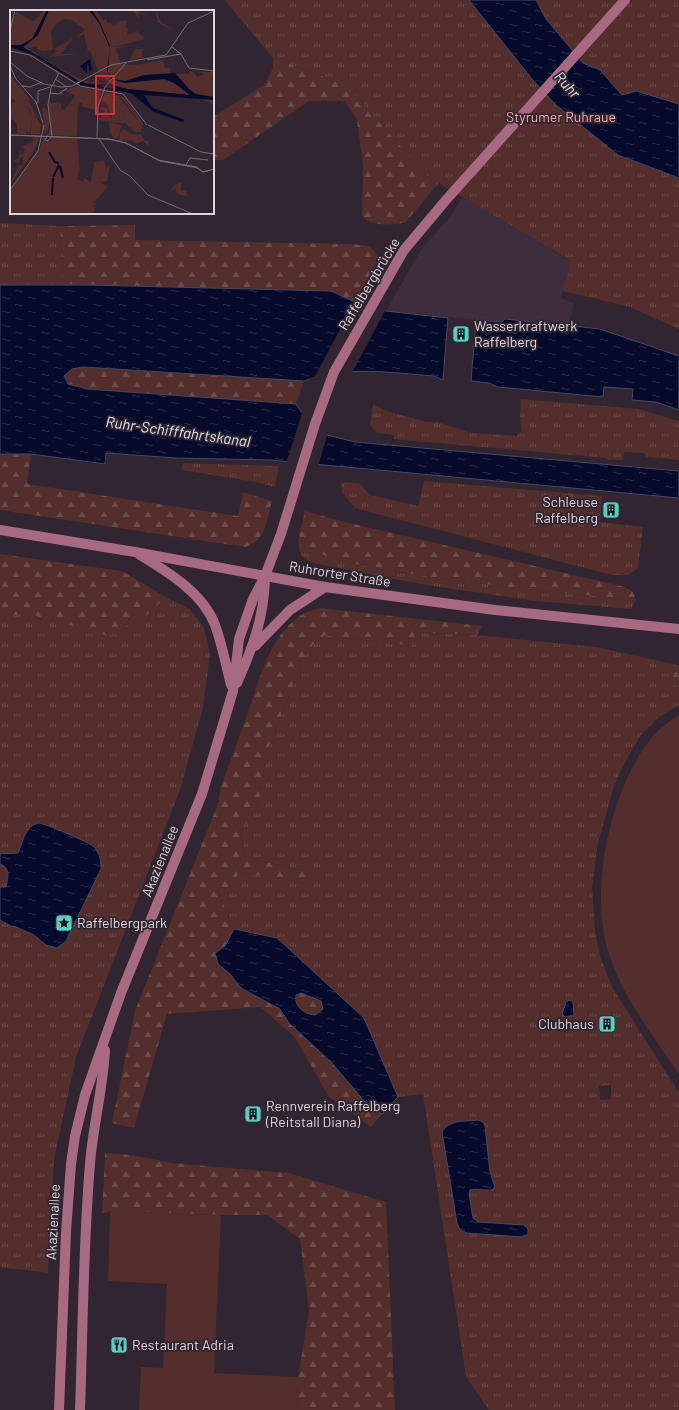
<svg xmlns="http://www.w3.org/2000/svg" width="679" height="1410" font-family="Barlow,sans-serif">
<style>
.built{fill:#3d2d3d}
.grass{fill:url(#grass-tufts);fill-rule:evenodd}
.forest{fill:url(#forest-firs)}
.garden{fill:#532e2d}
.water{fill:url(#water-ripples);stroke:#464760;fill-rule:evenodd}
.pier{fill:#302530}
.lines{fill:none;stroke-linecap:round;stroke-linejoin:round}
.secondary{stroke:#a86983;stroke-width:10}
.labels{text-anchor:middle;stroke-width:3.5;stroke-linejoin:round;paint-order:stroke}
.park-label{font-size:14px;fill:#faa8a5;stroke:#302530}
.street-label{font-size:14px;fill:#dcd5dc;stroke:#302530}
.poi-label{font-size:14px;fill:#dcd5dc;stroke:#302530;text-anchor:start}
.water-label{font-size:15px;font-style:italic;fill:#dfe4f2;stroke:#302530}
.inset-river{fill:none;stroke:#060a2b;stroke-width:2}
.inset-road{fill:none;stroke:#756b75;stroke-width:1}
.view{fill:#d63131;fill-opacity:0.15;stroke:#d63131;stroke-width:2}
.inset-edge{fill:none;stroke:#dcd5dc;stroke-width:2}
</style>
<defs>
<pattern id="grass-tufts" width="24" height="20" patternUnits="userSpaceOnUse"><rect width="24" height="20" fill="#532e2d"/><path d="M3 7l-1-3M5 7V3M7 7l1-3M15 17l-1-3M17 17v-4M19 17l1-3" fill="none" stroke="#6b4b4b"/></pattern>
<pattern id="forest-firs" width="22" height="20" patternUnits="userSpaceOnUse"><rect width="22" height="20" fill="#532e2d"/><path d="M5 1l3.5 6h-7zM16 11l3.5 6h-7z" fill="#6b4b4b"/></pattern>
<pattern id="water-ripples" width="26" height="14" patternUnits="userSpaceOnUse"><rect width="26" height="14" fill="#060a2b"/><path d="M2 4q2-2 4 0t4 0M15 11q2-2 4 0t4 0" fill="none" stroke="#2a2d49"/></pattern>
</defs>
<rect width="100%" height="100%" fill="#302530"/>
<polygon class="built" points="463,196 571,262 561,298 574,303 569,325 505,319 502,322 476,320 386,311 422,248 451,216"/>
<g class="grass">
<polygon points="225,0 679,0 679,329 630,307 563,291 571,261 439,183 436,186 346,85 273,58"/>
<polygon points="0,223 60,226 63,284 0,285"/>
<polygon points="521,399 638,409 679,421 679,460 646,457 644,453 624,452 623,460 608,460 606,458 394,439 394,435 377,433 370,425 373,404 386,411 427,422 438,422 471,433 516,436 522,431 520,420"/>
<polygon points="183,463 279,466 275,487 255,482 182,470"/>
<polygon points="424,481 602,496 600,522 643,527 638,568 628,575 612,575 355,508 342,492 341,482 359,483 370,495 418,506"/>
<path d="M299,534L304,547C339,564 380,569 419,575C491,586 563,593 636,600L631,609L535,601L426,585L313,563C297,555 298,550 299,534Z"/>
<polygon points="0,572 166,597 190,609 204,628 210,654 203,708 180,790 76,1057 54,1159 48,1273 0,1267"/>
<path d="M414,632L477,635L596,647L677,665L668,679L679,686V705L660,716L641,735L626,760L614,786L598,843L592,887L595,932L600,956L612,987L679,1093V1410H489L466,1377L423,1094L398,1097L364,1018L277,938L234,929L217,890L229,887L240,872L305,883L311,873L245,857L240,834L257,807L267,752L307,650L325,635L411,646ZM611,1085V1099L600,1100L599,1086Z"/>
</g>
<g class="forest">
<path d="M273,58L346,85L436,186L405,223C388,224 375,228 362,216L363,166L357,120L345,101H309L223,160H213V117L264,85L273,68Z"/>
<path d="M135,225V240L346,244C360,245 375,243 378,259L355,302L331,291L63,284L60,226Z"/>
<polygon points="83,367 304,381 296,404 87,389 68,384 64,375 72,369"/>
<path d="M0,454H31L27,484L238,516L243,492L272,501C267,520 266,541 245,547L0,510Z"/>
<path d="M305,511L345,522L625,587L633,592L636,600C563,593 491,586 419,575C380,569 339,564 304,547L299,534Z"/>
<polygon points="0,554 122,571 166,597 148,614 108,636 30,614 0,616"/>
<path d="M320,608L482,626L477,635L415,632L412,646L325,635L307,650L267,752L257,807L240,834L245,857L311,873L305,883L240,872L229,887L217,890L234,929L225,946L215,953L218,964L230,974L241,988L280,1009L289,1023L332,1063L365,1102L382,1114L371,1127L329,1097L294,1036L260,1007L167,1014L134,1128L112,1123L135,1011L218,804L221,787C229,764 238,741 246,718C260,679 272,618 320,608Z"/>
<polygon points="677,665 679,665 679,686 667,679"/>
<path d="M301,993L322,1001L323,1009L315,1015C304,1014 294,1007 296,995Z"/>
<polygon points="105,1153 132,1155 172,1163 288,1173 386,1202 395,1410 297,1410 298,1377 309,1311 300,1239 267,1215 221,1215 111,1211 102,1213"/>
</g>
<g class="garden">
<path d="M679,715V1074C653,1036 622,997 608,951C589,889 610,792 649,741C657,730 668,722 679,715Z"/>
<polygon points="110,1211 221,1215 214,1373 298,1377 297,1410 139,1410 141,1367 163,1368 167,1284 108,1281"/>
</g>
<g class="water">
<polygon points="469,0 536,0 546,19 583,63 600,70 622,95 636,91 679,104 679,178 618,155 556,105 532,79"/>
<path d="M0,285H87L331,291L355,302L386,311L448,318L443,380L434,376C391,373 345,365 304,381L83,367L72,369L64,376L68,384L87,389L296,404L302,413L327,435L355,442L679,471V498L271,460L176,458L106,453L105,464L31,454H0Z"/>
<polygon points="505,319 600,329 679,356 679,410 656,402 632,400 633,389 604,387 603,397 498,387 489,383 471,381 476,320 502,322"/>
<path d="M40,823C50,826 90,842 95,848C100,854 101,862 101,869L66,941L57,948L46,945L34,935L14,926L13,927L0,920V887H6C8,877 11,868 0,864V854L18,853C23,841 26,824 40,823Z"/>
<path d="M234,929L277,938L364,1018L398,1097L382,1114L365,1102L332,1063L289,1023L280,1009L241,988L230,974L218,964L215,953L225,946ZM301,993L321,1001L323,1009L315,1015C304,1014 294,1007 296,995Z"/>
<polygon points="570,1000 573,1002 574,1015 565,1017 562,1014 566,1002"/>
<path d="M478,1120L483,1122L485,1126L490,1172L495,1187L492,1190C484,1191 478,1188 470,1190L469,1194L473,1218L478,1222L524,1225L528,1229V1234L523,1237L467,1233L460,1230L457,1223L442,1132C449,1119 465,1122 478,1120Z"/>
</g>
<g class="pier">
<polygon points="356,300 386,309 352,373 316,379 303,383 315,376"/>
<polygon points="297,402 303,411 328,433 318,466 286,464 302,413"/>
</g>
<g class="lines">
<g class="secondary">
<polyline points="0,530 135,552 325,587 495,610 679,629"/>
<path d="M140,555C168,572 203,593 215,625C222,644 226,665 231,685"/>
<polyline points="255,646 290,610 325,587"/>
<path d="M237,683C253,647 264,618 265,578"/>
<polyline points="59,1410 66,1232 71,1164 75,1136 85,1095 121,993 202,794 233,691 239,639 253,599 265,576 281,534 315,424 334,372 404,250 446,200 625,0"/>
<path d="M80,1410C83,1328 83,1246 90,1164C93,1126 103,1088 105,1050"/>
</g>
</g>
<defs>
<g id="building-square" transform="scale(0.9)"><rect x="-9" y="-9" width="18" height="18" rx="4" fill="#56cec3" stroke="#302530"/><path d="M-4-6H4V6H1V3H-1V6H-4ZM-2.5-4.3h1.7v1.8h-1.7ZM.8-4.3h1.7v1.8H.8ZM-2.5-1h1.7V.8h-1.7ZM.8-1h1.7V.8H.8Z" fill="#111"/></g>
<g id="sight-square" transform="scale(0.9)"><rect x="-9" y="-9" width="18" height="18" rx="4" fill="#56cec3" stroke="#302530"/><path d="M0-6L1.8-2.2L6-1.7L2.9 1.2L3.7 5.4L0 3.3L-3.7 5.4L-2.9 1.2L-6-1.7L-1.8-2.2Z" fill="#111"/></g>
<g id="restaurant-square" transform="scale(0.9)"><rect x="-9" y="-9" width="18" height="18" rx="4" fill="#56cec3" stroke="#302530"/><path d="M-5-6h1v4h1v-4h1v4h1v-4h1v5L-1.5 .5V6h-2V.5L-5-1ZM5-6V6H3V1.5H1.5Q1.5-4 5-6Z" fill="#111"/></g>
</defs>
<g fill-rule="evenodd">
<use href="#building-square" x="461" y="334"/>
<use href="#building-square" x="611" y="510"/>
<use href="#sight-square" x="64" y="923"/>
<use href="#building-square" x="607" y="1024"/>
<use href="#building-square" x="253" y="1114"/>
<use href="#restaurant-square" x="119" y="1345"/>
</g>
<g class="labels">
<g class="park-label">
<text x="561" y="122">Styrumer Ruhraue</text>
</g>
<g class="street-label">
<text transform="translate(369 284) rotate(-59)" y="5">Raffelbergbrücke</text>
<text transform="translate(340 574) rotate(9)" y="5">Ruhrorter Straße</text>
<text transform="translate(160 861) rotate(-68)" y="5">Akazienallee</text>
<text transform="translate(53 1222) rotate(-87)" y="5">Akazienallee</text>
</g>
<g class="poi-label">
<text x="474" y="331">Wasserkraftwerk<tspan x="474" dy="16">Raffelberg</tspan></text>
<text x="598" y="507" text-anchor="end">Schleuse<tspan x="598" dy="16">Raffelberg</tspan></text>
<text x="77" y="928">Raffelbergpark</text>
<text x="594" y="1029" text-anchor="end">Clubhaus</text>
<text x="266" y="1111">Rennverein Raffelberg<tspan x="266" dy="16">(Reitstall Diana)</tspan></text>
<text x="132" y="1350">Restaurant Adria</text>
</g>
<g class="water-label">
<text transform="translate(567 85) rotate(48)" y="5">Ruhr</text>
<text transform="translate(178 432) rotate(8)" y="5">Ruhr-Schifffahrtskanal</text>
</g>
</g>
<g transform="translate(10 10)">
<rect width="204" height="204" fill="#302530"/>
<path d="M34,0H37L22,29L11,35H0L2,13L6,2L23,11L11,8L24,11ZM38,0H80L90,14L100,37L90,13L82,0H86L93,10L97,9V12L105,15L108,11L118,10L115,17L118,18L117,25L127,21L135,29L105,37L118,36L106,39L111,54L125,55L153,50L155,58H160L161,64H179V61L184,62L187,67L195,64L189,62H204V68L201,69L204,70V73L201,72L204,74V94L181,85L117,79L101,74L89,63L80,41L70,43L78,42L74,24L67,27L75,20L62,10L53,9L45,15L41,21L43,39L34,44L40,40L33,41L27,39V36L18,38L30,46H29L13,38L28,25ZM123,0H127L148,12L145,0L152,13L169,24L129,2L130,9L127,2L129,10ZM63,28L51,44H69L39,47L55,36L48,41L44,39ZM40,53L72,70L88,74L70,72ZM68,76L91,82L88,100L72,97L73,94L70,92L68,95L59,94L65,86L54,80ZM95,83L104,84L102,92L123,121L115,113H100L102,107L97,95L92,90ZM109,87L131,114L130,120L123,118L106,93V89ZM7,90H19L30,114L34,113L32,97L37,99L40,112L36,125L31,114L30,124H20L22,109L20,100ZM113,119L124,125L131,124L135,131L141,130L138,131L140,137L133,131L126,134L123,130L109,131L110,123ZM171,172V180L176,181L178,186L169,185L164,179L160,181L163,176Z" fill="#532e2d"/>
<path d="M0,65L20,89L13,93L14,96L19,100L22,109L19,124L17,121L16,125L7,124V115L4,110L0,109L2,93L5,92L4,89H0ZM68,76L54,80L52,83L54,85H41L39,92L51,94V98L54,100L59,94L68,95L67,126L38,125L41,114L38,95L41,84L49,85L51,80L68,76L91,82L78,81L74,87L72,85L76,80ZM89,97L97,98V104L104,111L102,112L110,114L89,110L94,101ZM30,126L23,143L0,174L9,155H13V147H11L8,153L4,151L9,147L10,139L11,144L13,145L15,138L11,137L24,131L22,128ZM34,126H36L35,132L41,131L42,127H67L70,164L69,160L67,169L73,172L74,168L81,172L84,152L94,151L96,159L100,155L97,171L90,172L98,177L84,192L87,196L83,195L85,197L83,204H0V180L30,138Z" fill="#532e2d"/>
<path d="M125,39H133L131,48L120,50ZM104,85L114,87L133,113L131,122H125L118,115L102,91ZM108,87L113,89L131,114L130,120L123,118L105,92ZM99,113L112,115L108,128H104L100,123Z" fill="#532e2d" fill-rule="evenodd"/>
<path d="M37,0H39L28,25L13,37L65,69L77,74L98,75L90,76L96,78L108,79L100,75L118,79L180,85L164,73L154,69L115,73L101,69L97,60L100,38L89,13L79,0H82L90,13L100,36L98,62L103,69L115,71L134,65L165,63L179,79L186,84L204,87V90L134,85L143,98L175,110L173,112L144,102L121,83L71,75L24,45L0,37V35H11L22,29ZM80,49L82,59L79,62V57L77,54V63L70,56Z" fill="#060a2b"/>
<path class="inset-river" d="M39,142L45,152L49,153M50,156L53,168M43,167L49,155M42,185L43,168"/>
<path class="inset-road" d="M0,21L5,0M162,37L171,44L179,58L204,61M0,41L20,45L70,76L113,84L137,115M137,50L171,44M0,52L17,66L34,74L51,77L62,76L101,55L156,45L178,13L204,1M0,56L6,69L26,92L33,113M45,69L57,77M12,76L20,77L32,72M40,83L49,84L57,78M28,93V81L40,77M138,115L191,142L204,144M0,125L99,129L116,133L148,150L187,157M0,125L99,129L116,133L150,151L188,158L193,162L204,159M38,125L35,130L38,131L42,126M42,126L38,95L41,78L49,63M87,128L88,97L95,77L116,53M89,129L110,160L120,166L138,185L183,204M176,155L180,148L198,150M186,157L193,162L204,159M0,180L28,141L34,115"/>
<path class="view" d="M86,66H104V104H86Z"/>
<rect width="204" height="204" class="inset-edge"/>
</g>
</svg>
